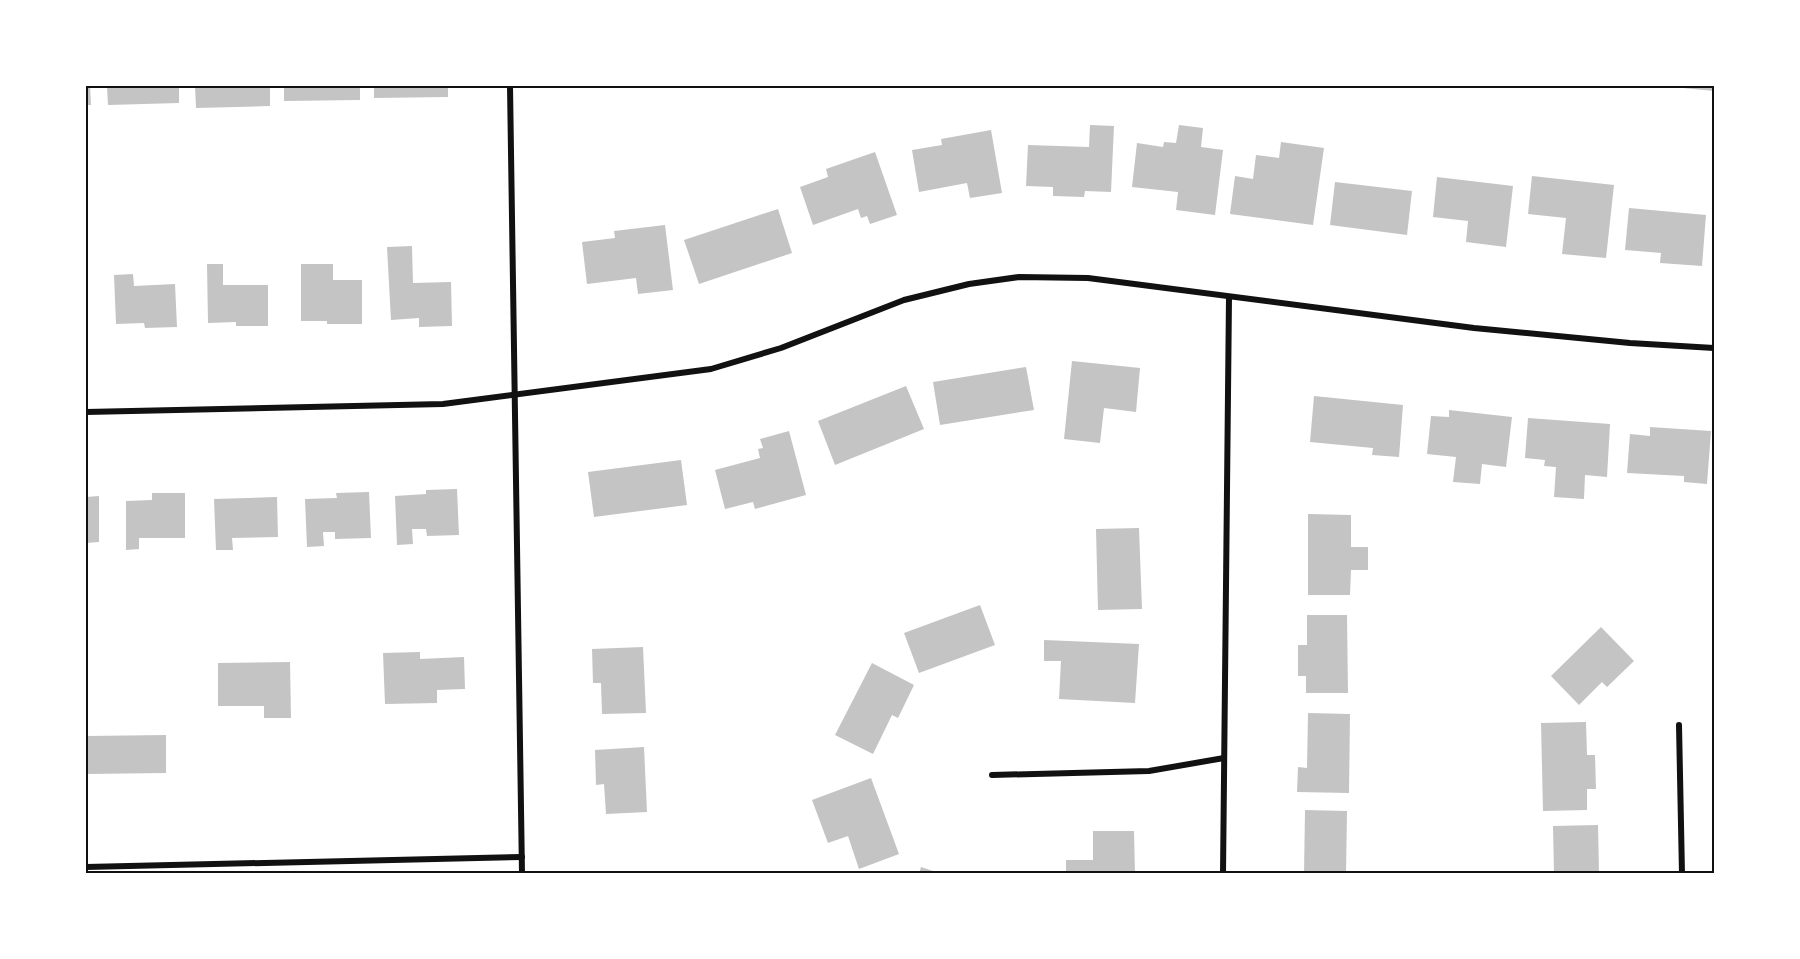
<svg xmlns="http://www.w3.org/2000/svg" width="1800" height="959" font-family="Raleway,sans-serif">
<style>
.building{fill:#c4c4c4}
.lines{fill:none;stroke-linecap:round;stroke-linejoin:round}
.minor{stroke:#111;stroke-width:6}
.neatline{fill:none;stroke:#111;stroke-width:2}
</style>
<rect width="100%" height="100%" fill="#fff"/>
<g class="building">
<polygon points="86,86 90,86 91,105 86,105"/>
<polygon points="107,86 179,86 179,103 108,105"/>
<polygon points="195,86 270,86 270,106 196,108"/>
<polygon points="284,86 360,86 360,100 284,101"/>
<polygon points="374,86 448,86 448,97 374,98"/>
<polygon points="1672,86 1714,86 1714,91 1672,87"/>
<polygon points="1090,125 1114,126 1111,192 1085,191 1084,197 1053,196 1053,187 1026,186 1028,145 1089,147"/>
<polygon points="1179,125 1203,128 1201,147 1223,150 1215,215 1176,210 1178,192 1132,187 1137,143 1163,147 1164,142 1176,143"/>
<polygon points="991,130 1002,193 970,198 967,183 919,192 912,150 942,145 941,139"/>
<polygon points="1281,142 1324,148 1313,225 1230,214 1235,176 1253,179 1256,155 1279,158"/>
<polygon points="875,152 897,215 870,224 867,216 861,218 858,209 813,225 800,187 828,177 826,169"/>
<polygon points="1532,176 1614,185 1606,258 1562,254 1566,218 1528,214"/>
<polygon points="1437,177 1513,186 1506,247 1466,242 1468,221 1433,217"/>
<polygon points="1335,182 1412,191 1407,235 1330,225"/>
<polygon points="1629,208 1706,215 1702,266 1660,263 1661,253 1625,250"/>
<polygon points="778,209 792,253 699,284 684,240"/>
<polygon points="665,225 673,290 638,294 636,278 587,284 582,242 615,238 614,231"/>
<polygon points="412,246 413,283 451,282 452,326 419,327 419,318 391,320 387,247"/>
<polygon points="207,264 223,264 223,285 268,285 268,326 236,326 236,322 208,323"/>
<polygon points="301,264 333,264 333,280 362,280 362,324 327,324 327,321 301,321"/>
<polygon points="133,274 134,286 175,284 177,327 145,328 144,323 116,324 114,275"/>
<polygon points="1072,361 1140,368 1136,412 1104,408 1100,443 1064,439"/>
<polygon points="1026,367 1034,410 940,425 933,382"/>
<polygon points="906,386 924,429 835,465 818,421"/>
<polygon points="1314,396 1403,405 1399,457 1372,455 1373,448 1310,442"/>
<polygon points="1449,410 1512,417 1506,467 1482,464 1480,484 1453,482 1456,457 1427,454 1431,416 1449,417"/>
<polygon points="1528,418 1610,424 1607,477 1585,475 1584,499 1554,497 1556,467 1544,466 1545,460 1525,458"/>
<polygon points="1650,427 1711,431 1707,484 1684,482 1684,476 1627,473 1630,434 1650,436"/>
<polygon points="789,431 806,495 755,509 753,502 725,509 715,470 760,458 758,449 763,448 760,439"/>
<polygon points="681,460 687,505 594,517 588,472"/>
<polygon points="457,489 459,535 427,536 426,529 412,529 413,544 397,545 395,496 426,494 426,490"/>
<polygon points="369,492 371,538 335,539 335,532 323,532 324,546 307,547 305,499 337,498 336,493"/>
<polygon points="152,493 185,493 185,538 139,538 139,549 126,550 126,501 152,500"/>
<polygon points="99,496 99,542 86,543 86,497"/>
<polygon points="277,497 278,537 232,538 233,550 216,550 214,499"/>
<polygon points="1308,514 1351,515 1351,547 1368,547 1368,570 1351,570 1350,595 1308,595"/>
<polygon points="1139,528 1142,609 1098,610 1096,529"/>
<polygon points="980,605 995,645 919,673 904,633"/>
<polygon points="1307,615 1347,615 1348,693 1306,693 1306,676 1298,676 1298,645 1307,645"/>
<polygon points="1601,627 1634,661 1607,687 1602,682 1579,705 1551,676"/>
<polygon points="1044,640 1139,644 1135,703 1059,699 1061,661 1044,661"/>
<polygon points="643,647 646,713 602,714 601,683 593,683 592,649"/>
<polygon points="420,652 420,659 464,657 465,689 437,690 437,703 385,704 383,653"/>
<polygon points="290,662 291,718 264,718 264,706 218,706 218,663"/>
<polygon points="872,663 914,685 898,718 892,715 873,754 835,735"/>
<polygon points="1308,713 1350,714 1349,793 1297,792 1298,767 1307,768"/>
<polygon points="1586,722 1587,755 1595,755 1596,789 1587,789 1587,810 1543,811 1541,723"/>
<polygon points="166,735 166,773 86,774 86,736"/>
<polygon points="644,747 647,812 606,814 604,784 596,785 595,750"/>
<polygon points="871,778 899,854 859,869 848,836 828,843 812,800"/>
<polygon points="1305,810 1347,811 1346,874 1304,874"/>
<polygon points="1598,825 1599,874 1554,874 1553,826"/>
<polygon points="1093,831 1134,831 1135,874 1066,874 1066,860 1093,860"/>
<polygon points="921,867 939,873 939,874 919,874"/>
</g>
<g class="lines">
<g class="minor">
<polyline points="510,86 522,874"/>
<polyline points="86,412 443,404 711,369 781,348 904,300 969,284 1019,277 1088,278 1474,328 1630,343 1714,348"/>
<polyline points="1679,725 1682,874"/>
<polyline points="992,775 1149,771 1224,758"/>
<polyline points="86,867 522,857"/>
<polyline points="1223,874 1229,297"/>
</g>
</g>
<rect width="1800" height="959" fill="none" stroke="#ffffff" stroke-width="174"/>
<rect x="87" y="87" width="1626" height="785" class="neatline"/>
</svg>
